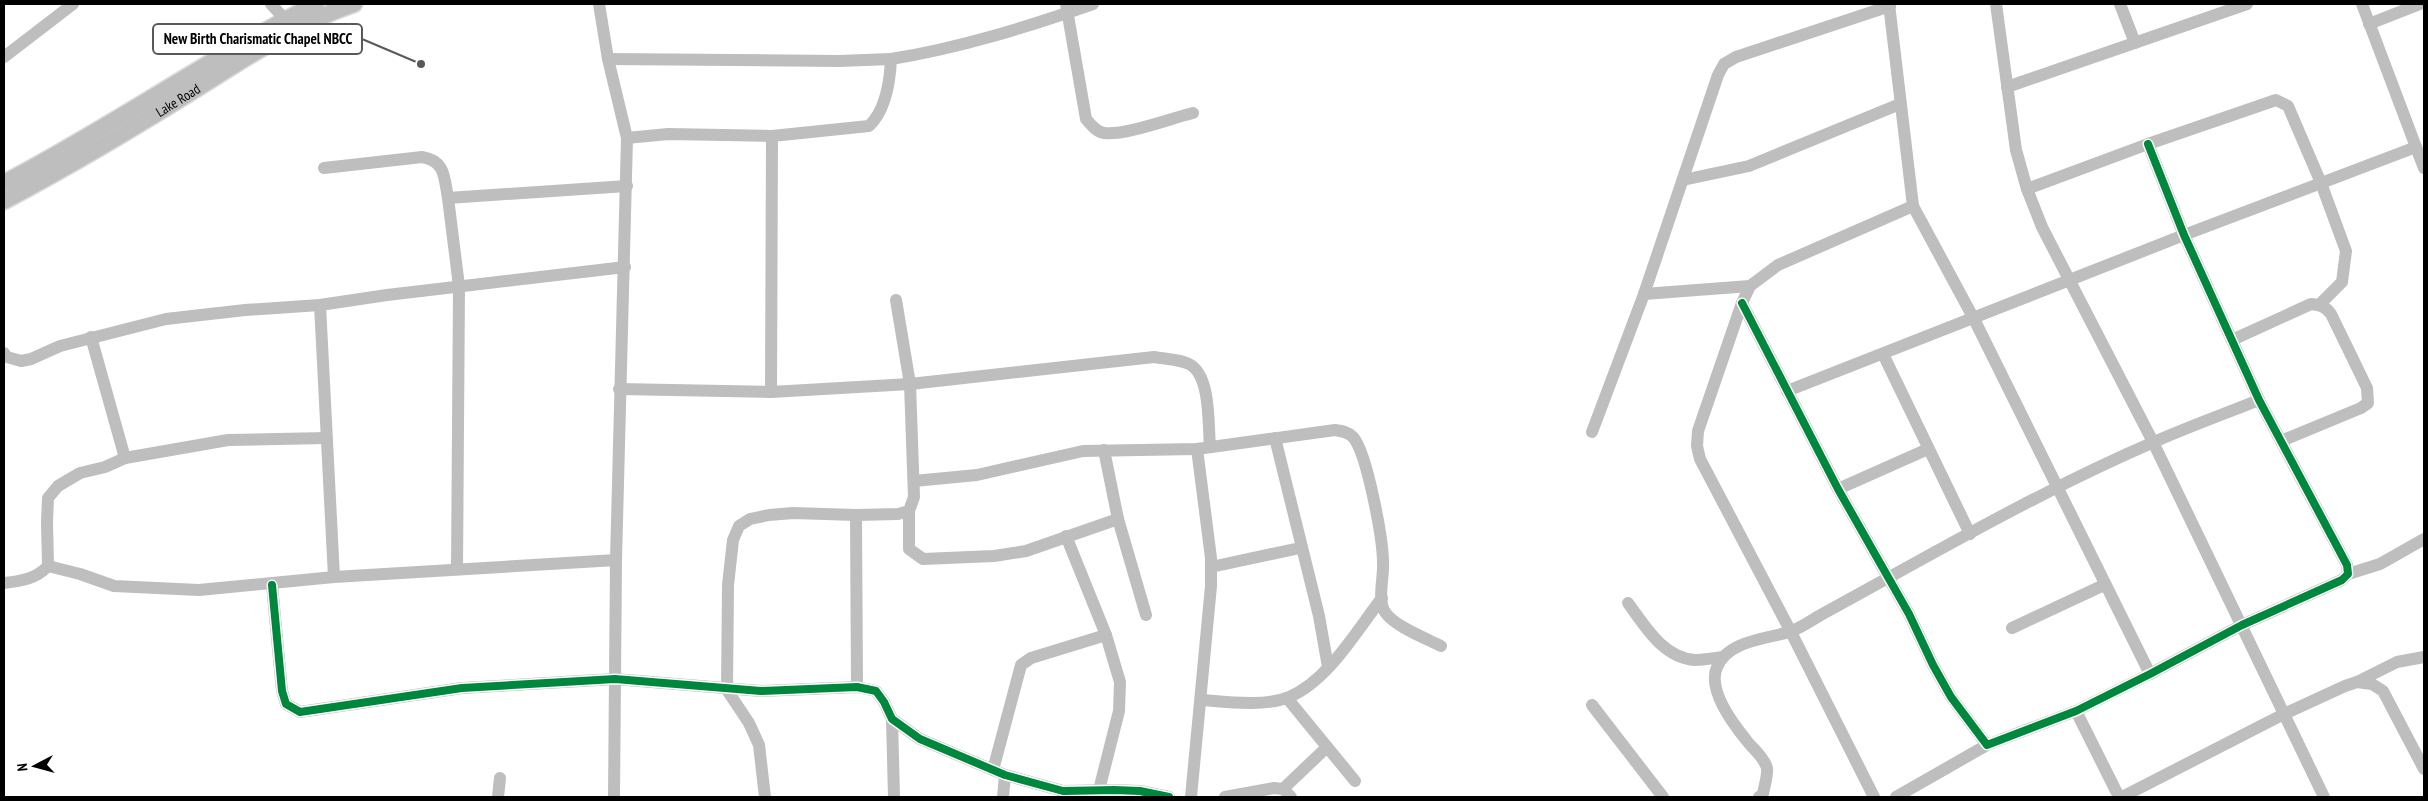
<svg xmlns="http://www.w3.org/2000/svg" width="2428" height="801" font-family="'PT Sans Narrow',sans-serif">
<style>
.lines{fill:none;stroke-linecap:round;stroke-linejoin:round}
.major-casing{stroke:#dbdbdb;stroke-width:19}
.minor{stroke:#bebebe;stroke-width:12}
.major{stroke:#bebebe;stroke-width:16}
.cycleway-casing{stroke:#fff;stroke-width:11}
.cycleway{stroke:#00873e;stroke-width:8}
.labels{text-anchor:middle;stroke-width:5;stroke-linejoin:round;paint-order:stroke}
.street-label{font-size:14px;fill:#000;stroke:#fff}
.leader{fill:none;stroke:#595959;stroke-width:2}
.callout-dot{fill:#595959;stroke:#fff;stroke-width:2}
.callout{fill:#fff;stroke:#595959;stroke-width:2}
.callout-label{font-size:15px;text-anchor:middle;font-weight:bold;fill:#000}
</style>
<rect width="100%" height="100%" fill="#fff"/>
<g class="lines">
<g class="major-casing">
<g id="major">
<path d="M4,183C110,128 209,58 316,4"/>
<path id="s1" d="M4,201C72,165 139,125 204,84C252,54 300,22 354,4"/>
</g>
</g>
<g class="minor">
<polyline points="271,4 291,26"/>
<polyline points="599,4 608,59 627,138 616,560 614,797"/>
<path d="M1066,4L1086,119C1091,125 1097,132 1104,133C1124,136 1172,118 1193,113"/>
<polyline points="1996,4 2016,150 2027,189 2042,227 2153,442 2324,797"/>
<polyline points="2120,4 2135,43"/>
<polyline points="2369,24 2420,4"/>
<polyline points="4,57 73,4"/>
<polyline points="608,59 839,61 891,59"/>
<polyline points="2007,87 2247,4"/>
<path d="M627,138L668,134L772,136L869,126C886,110 890,82 891,59C960,48 1027,27 1093,4"/>
<polyline points="2416,147 2424,168"/>
<path d="M324,168L422,157C446,161 444,178 448,198L627,186"/>
<polyline points="1683,180 1749,166 1900,104"/>
<polyline points="2027,189 2148,144 2276,100 2288,106 2321,183 2346,251 2342,282 2319,305"/>
<polyline points="448,198 459,286 457,569"/>
<polyline points="1913,206 1974,319 2150,674"/>
<polyline points="1644,294 1750,286"/>
<polyline points="1742,303 1838,489 1909,614 1933,665 1951,697 1987,745 2076,711 2150,674 2242,625 2342,580 2348,574 2347,565 2259,400 2184,235 2148,144"/>
<polyline points="320,305 334,577"/>
<polyline points="91,337 125,458"/>
<path d="M2232,340L2311,304C2321,305 2326,307 2331,314L2367,388L2368,403L2361,408L2281,441"/>
<polyline points="4,353 7,357 21,361 31,359 60,346 166,319 245,310 320,305 387,295 625,267"/>
<polyline points="1883,354 1970,534"/>
<path d="M619,389L771,392L910,384L1154,357C1165,359 1179,359 1189,364C1211,375 1208,424 1210,447"/>
<polyline points="1787,391 2184,235 2416,147 2362,4"/>
<polyline points="771,392 772,136"/>
<polyline points="1592,432 1644,294 1718,75 1724,64 1736,57 1890,6"/>
<polyline points="1275,438 1319,616 1328,667"/>
<polyline points="1104,450 1118,519 1146,615"/>
<path d="M914,481L977,475L1083,451L1197,449L1335,430C1342,431 1348,432 1353,437C1367,453 1383,539 1383,563C1384,577 1377,600 1385,612C1394,626 1425,638 1441,646"/>
<polyline points="1838,489 1928,449"/>
<polyline points="909,511 909,549 923,559 994,556 1026,551 1118,519"/>
<polyline points="1066,536 1106,635 1120,682 1119,711 1099,790 1101,796"/>
<polyline points="48,566 80,574 114,586 199,590 334,577 616,560"/>
<polyline points="1211,567 1300,548"/>
<polyline points="2348,574 2380,564 2424,539"/>
<path d="M4,583C21,581 36,579 48,566L47,522L48,498L58,486L80,473L105,467L125,458L228,440L326,438"/>
<polyline points="272,585 282,691 286,704 300,712 462,688 615,679 761,691 857,687 876,691 884,702 892,719 920,739 1005,775 1063,791 1114,790 1140,791 1169,797"/>
<path d="M1628,603C1645,626 1663,658 1695,660C1704,660 1714,658 1723,657"/>
<polyline points="2012,628 2104,585"/>
<polyline points="2357,682 2397,662 2424,657"/>
<polyline points="857,687 856,515 898,514 909,511 914,497 910,384 896,300"/>
<polyline points="1287,698 1355,781"/>
<path d="M1202,700C1227,702 1265,707 1289,697C1328,681 1357,630 1382,598"/>
<polyline points="1592,705 1663,797"/>
<polyline points="2076,711 2119,797"/>
<polyline points="892,719 894,797"/>
<polyline points="993,770 1021,665 1031,658 1106,635"/>
<polyline points="1283,789 1327,747"/>
<polyline points="498,797 500,778"/>
<polyline points="765,797 759,745 749,723 727,690 728,585 733,540 739,526 750,519 769,515 793,513 856,515"/>
<polyline points="1003,797 1005,775"/>
<polyline points="1191,797 1211,586 1211,558 1197,449"/>
<polyline points="1225,797 1274,788 1283,789 1291,797"/>
<path d="M1759,797L1763,794C1764,787 1768,776 1767,768C1764,757 1753,749 1747,741C1733,724 1707,690 1717,667C1728,641 1765,639 1789,632C1799,629 1809,622 1819,616C1929,556 2038,492 2154,442C2188,427 2224,414 2259,400"/>
<polyline points="1874,797 1791,632 1700,459 1697,446 1698,431 1742,303 1750,286 1778,265 1913,206 1889,4"/>
<polyline points="1896,797 1987,745"/>
<polyline points="2122,797 2284,714 2345,686 2357,682 2372,684 2383,691 2424,769"/>
</g>
<use href="#major" class="major"/>
<g class="cycleway-casing">
<g id="cycleway">
<polyline points="1742,303 1838,489 1909,614 1933,665 1951,697 1987,745 2076,711 2150,674 2242,625 2342,580 2348,574 2347,565 2259,400 2184,235 2148,144"/>
<polyline points="272,585 282,691 286,704 300,712 462,688 615,679 761,691 857,687 876,691 884,702 892,719 920,739 1005,775 1063,791 1114,790 1140,791 1169,797"/>
</g>
</g>
<use href="#cycleway" class="cycleway"/>
</g>
<g class="labels">
<g class="street-label">
<text dy="5" stroke="none"><textPath href="#s1" startOffset="201">Lake Road</textPath></text>
</g>
</g>
<path class="leader" d="M421 64L362 39"/>
<circle class="callout-dot" cx="421" cy="64" r="5"/>
<rect class="callout" x="153" y="24" width="209" height="30" rx="5"/>
<g class="callout-label">
<text x="258" y="44">New Birth Charismatic Chapel NBCC</text>
</g>
<rect width="2428" height="801" fill="none" stroke="#000000" stroke-width="10"/>
<g transform="translate(35 766) rotate(264)" stroke="#ffffff" stroke-width="4" paint-order="stroke">
<path d="M0-4L9 19L0 12L-9 19Z" fill="#000000"/>
<text y="-8" font-size="14" font-weight="bold" text-anchor="middle" fill="#000000">N</text>
</g>
</svg>
